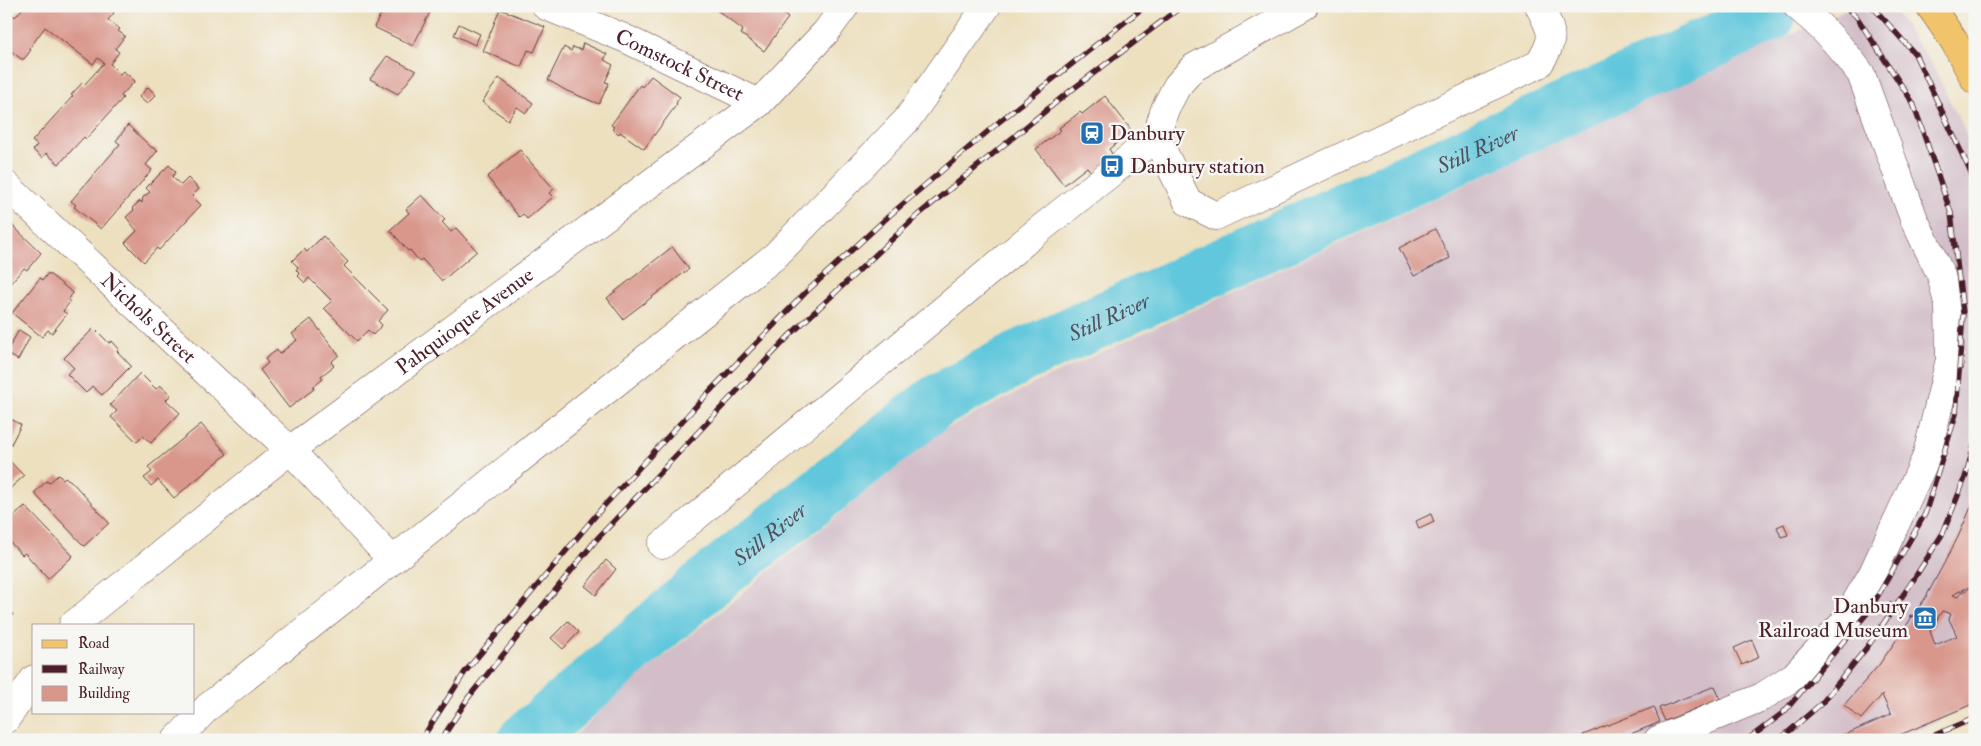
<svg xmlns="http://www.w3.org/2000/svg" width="1981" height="746" font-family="'IM FELL Double Pica',serif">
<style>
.industrial{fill:#d2bdc8}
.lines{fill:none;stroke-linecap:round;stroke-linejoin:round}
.river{stroke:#60c7dc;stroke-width:54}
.building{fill:#d9978c;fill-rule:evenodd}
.minor-casing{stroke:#623c41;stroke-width:29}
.major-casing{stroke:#623c41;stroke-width:29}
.path{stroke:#623c41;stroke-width:3;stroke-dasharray:4 4;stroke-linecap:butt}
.minor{stroke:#fff;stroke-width:28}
.major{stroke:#f1c36a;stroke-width:28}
.rail-casing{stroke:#4a1f2b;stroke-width:5.5}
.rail{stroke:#f6f6f2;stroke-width:4;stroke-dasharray:11;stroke-linecap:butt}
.labels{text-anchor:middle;stroke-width:5;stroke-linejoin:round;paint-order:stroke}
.street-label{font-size:21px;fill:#4a1f2b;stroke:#f6f6f2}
.poi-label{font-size:21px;fill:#4a1f2b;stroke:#f6f6f2;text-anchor:start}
.water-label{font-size:22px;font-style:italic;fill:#515160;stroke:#f6f6f2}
</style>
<rect width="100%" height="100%" fill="#f6f6f2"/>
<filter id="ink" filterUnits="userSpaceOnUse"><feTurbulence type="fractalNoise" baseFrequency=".02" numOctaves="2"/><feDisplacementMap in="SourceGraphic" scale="10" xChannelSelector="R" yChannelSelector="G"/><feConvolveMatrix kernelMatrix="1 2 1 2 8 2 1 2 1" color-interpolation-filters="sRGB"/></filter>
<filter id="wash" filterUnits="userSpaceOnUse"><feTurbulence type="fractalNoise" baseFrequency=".0096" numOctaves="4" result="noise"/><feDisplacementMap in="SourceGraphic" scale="20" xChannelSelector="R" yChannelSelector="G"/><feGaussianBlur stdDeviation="1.12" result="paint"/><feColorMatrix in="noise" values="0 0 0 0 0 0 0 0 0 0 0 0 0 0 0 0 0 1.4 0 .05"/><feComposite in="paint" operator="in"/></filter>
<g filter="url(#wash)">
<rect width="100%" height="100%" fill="#ede0bf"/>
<polygon class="industrial" points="1853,6 1891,6 1933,66 1975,152 1975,704 1899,740 570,740 622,691 939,433 1037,382"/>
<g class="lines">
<path class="river" id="s1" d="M525,740L707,583L936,402L1022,356L1769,16"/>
</g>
<g id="blocks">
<g class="building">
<polygon points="21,6 105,6 114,13 108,20 120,29 118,31 125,36 115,49 119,52 110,64 120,74 123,71 135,81 121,96 123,98 86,139 84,137 59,164 46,153 42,158 33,150 37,145 32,141 73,96 71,95 82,83 84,85 104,63 98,58 93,64 45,27 29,49 31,50 24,59 21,59 6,47 6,22 12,14 15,17 23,8"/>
<polygon points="382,6 433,6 413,46 374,27 382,12 380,10"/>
<polygon points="712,6 774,6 788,18 764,51 741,34 743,30"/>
<polygon points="500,9 545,27 534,52 528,50 521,67 483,51"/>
<polygon points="459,24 480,34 475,45 454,35"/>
<polygon points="583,43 607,54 604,60 613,65 605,82 609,83 599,104 567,91 548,80 564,47 571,51 573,47 581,50"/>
<polygon points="387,56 416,71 398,94 370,79"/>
<polygon points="651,76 680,97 676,103 677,104 644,149 620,132 619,134 612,129 614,127 611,125 640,85 642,87"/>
<polygon points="499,78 533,103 526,113 517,107 508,120 482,102"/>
<polygon points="148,87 156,95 147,104 139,97"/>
<polygon points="1105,96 1132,131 1109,149 1114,157 1093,174 1087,167 1064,185 1036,149 1061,130 1059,128 1080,112 1082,114"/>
<polygon points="128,125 151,147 158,150 146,165 152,170 101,229 74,207 76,205 71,201 120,144 116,141"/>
<polygon points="520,150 554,189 549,193 553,197 527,219 523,214 519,217 487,177"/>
<polygon points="169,165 176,172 172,177 181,185 188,178 199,189 192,196 201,205 159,250 157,248 144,262 125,243 137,231 126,217 134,210 132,208 140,201 142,203 143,197 150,192 146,188"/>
<polygon points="422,195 445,220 442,222 451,232 456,228 477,251 442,281 422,259 419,261 410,250 408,251 390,230 409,213 406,209"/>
<polygon points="11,224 41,253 27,270 24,268 6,288 6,230"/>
<polygon points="1435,229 1450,258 1414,276 1399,248"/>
<polygon points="323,236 348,262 344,266 388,310 378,321 382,325 373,335 368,330 357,341 324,308 332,301 309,278 305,283 298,276 300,274 296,270 298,267 292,261 304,249 307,252"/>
<polygon points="672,247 689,269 623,319 607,298"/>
<polygon points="48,273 73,293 68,300 70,302 63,311 67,314 52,333 48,330 42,337 12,313 40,278 43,280"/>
<polygon points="311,319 339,355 331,362 334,366 321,376 323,379 313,387 314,389 289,408 260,370 268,363 265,359 277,350 279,354 297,340 292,334"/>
<polygon points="94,328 109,343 112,341 119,349 117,351 131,366 102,395 92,386 86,393 67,374 74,368 64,358"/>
<polygon points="19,330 30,337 18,360 6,353"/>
<polygon points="140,373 156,389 160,385 171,395 166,400 180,413 151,443 143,436 137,442 111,417 117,411 110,405"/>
<polygon points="6,416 21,425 9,448 6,446"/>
<polygon points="201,424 227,454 174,498 158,480 151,486 144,478 152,472 148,467"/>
<polygon points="6,457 24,476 6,492"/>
<polygon points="58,475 63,479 65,477 72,482 109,523 84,546 34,493 47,481 49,483"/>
<path d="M1975,498V584L1952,595L1958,597L1960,593L1975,586V703L1888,740H1833L1892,714L1890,713L1882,695L1861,719L1844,705L1879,665L1926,597L1958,537ZM1942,611L1951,614L1949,619L1957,636L1935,645L1930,631Z"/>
<polygon points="25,506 73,556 48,579 25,553 22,555 6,538 6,524"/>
<polygon points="1431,514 1434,522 1419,529 1416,521"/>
<polygon points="1784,524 1788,535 1781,537 1777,527"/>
<polygon points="606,560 616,569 596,595 585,586"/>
<polygon points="6,610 13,614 6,624"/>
<polygon points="568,621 579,632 563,649 551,638"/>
<polygon points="1752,640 1759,657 1742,665 1734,648"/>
<polygon points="1715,686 1720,699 1665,721 1659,708"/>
<polygon points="1654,707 1660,722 1616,740 1585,740 1583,735"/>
</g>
</g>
</g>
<g filter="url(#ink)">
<use href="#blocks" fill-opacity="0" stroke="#623c41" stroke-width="1"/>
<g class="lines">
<g class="minor-casing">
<g id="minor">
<path id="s2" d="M546,6L624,38L759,103"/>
<path d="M1156,137L1188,202L1216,216L1539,64C1556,37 1553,33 1539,6"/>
<path id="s3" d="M6,185L290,450L392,560"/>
<polyline points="662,545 1034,234 1156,137 1165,109 1177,86 1193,68 1304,6"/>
<path id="s4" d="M73,625L290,450L759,103L826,32L845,6"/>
<polyline points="6,719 34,679"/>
<polyline points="176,740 208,707 775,256 906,121 987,6"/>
<path d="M1658,740L1762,697L1794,676L1843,624L1872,575L1926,458L1950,359L1949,307L1941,275L1914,219L1861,74C1843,49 1821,25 1797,6"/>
</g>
</g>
<g class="major-casing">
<polyline id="major" points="1930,6 1954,41 1975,80"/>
</g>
<polyline class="path" points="1889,603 1912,617"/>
<use href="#minor" class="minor"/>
<use href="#major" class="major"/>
<g class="rail-casing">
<g id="rail">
<polyline points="1872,6 1915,54 1972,175 1975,190"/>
<polyline points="421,740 465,672 602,508 710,391 806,292 890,215 1000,121 1145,6"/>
<polyline points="441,740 468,698 596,540 790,335 918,215 1065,95 1182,6"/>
<polyline points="1747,740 1784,712 1869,611 1925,514 1956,414 1963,313 1951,213 1913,103 1856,16 1844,6"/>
<polyline points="1779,740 1822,703 1868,646 1912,582 1943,533 1965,478 1975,442"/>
<polyline points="1923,740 1975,718"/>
<polyline points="1967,740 1975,737"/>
</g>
</g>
<use href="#rail" class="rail"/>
</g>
</g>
<defs>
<g id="station-square" transform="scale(1.25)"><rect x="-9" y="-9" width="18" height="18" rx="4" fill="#1f6fb2" stroke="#f6f6f2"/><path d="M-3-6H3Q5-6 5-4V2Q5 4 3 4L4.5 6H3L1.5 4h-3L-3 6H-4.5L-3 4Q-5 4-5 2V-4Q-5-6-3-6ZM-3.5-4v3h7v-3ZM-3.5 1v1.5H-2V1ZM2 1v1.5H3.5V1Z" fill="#fff"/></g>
<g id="bus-square" transform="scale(1.25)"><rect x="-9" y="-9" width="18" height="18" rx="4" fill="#1f6fb2" stroke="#f6f6f2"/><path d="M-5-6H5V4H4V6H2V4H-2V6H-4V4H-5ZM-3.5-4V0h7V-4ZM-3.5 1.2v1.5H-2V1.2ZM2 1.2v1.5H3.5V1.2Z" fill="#fff"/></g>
<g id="museum-square" transform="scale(1.25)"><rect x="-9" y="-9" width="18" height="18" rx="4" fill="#1f6fb2" stroke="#f6f6f2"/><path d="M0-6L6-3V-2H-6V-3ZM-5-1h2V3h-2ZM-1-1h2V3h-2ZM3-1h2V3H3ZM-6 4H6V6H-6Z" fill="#fff"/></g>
</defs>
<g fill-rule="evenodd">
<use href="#station-square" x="1092" y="133"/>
<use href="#bus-square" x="1112" y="166"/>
<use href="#museum-square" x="1925" y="618"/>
</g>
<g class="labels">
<g class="street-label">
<text dy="7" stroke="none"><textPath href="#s2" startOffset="146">Comstock Street</textPath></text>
<text dy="7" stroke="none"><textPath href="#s3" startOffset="195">Nichols Street</textPath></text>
<text dy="7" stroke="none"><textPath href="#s4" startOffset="496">Pahquioque Avenue</textPath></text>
</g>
<g class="poi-label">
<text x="1110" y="140">Danbury</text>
<text x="1130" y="173">Danbury station</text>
<text x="1908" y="613" text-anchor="end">Danbury<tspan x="1908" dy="24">Railroad Museum</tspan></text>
</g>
<g class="water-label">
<text dy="8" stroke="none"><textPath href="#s1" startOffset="1130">Still River</textPath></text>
<text dy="8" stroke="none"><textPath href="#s1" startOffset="725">Still River</textPath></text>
<text dy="8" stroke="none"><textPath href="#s1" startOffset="320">Still River</textPath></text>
</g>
</g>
<rect width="1981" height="746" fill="none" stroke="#f6f6f2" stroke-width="25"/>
<rect x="32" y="624" width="162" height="90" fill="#f6f6f2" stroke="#b1a0a2"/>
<rect x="42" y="640" width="25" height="8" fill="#f1c36a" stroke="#b1a0a2"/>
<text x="78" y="648" font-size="15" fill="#4a1f2b">Road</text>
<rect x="42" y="665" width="25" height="8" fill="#4a1f2b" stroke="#b1a0a2"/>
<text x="78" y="674" font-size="15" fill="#4a1f2b">Railway</text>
<rect x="42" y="686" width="25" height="15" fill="#d9978c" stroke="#b1a0a2"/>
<text x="78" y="698" font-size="15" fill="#4a1f2b">Building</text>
</svg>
